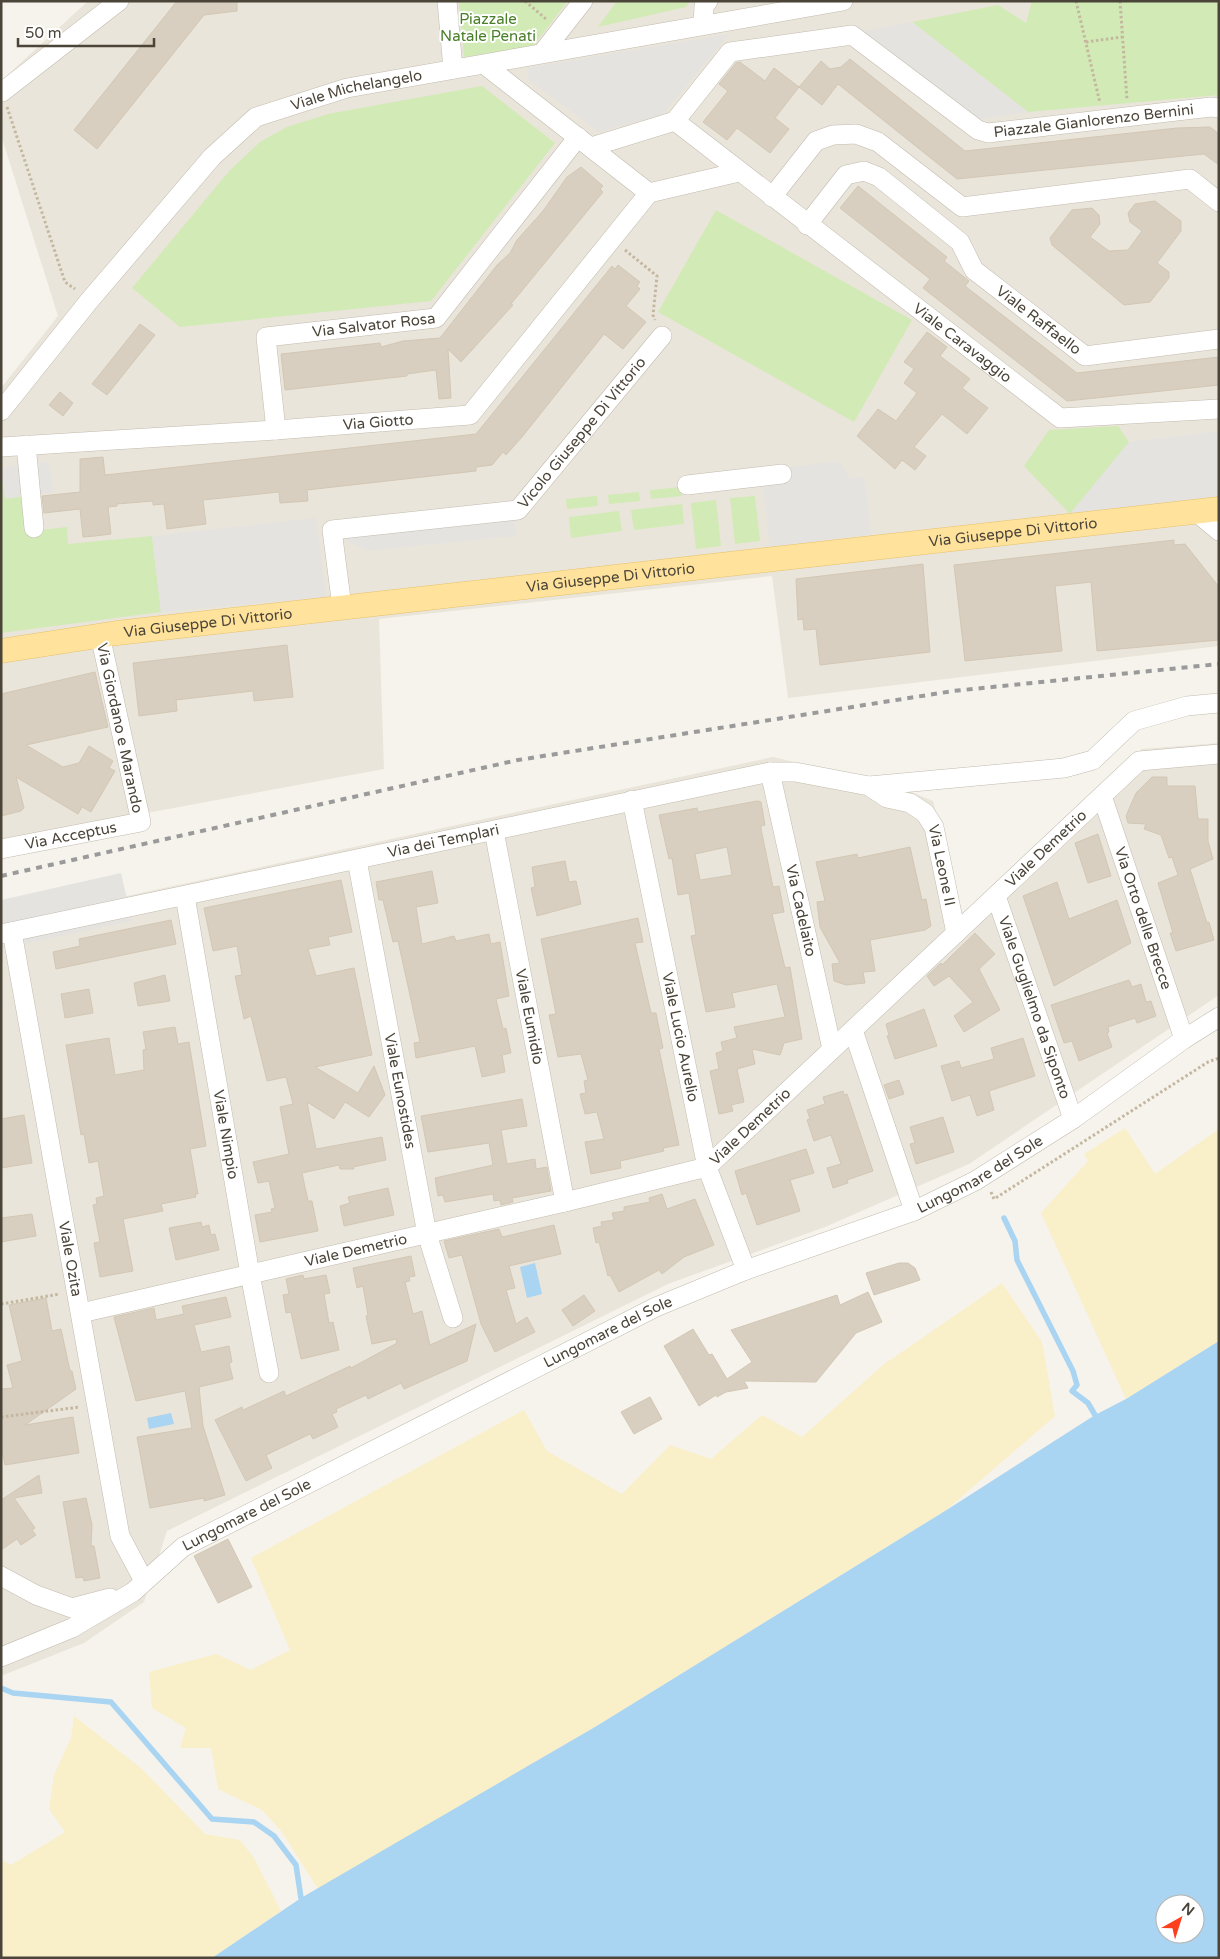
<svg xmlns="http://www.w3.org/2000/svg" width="1220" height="1959" font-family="'Varela Round',sans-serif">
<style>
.residential{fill:#eae5da}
.green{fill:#d2eab5}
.sand{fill:#f9efc9}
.parking{fill:#e5e3e0}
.water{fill:#a9d4f2;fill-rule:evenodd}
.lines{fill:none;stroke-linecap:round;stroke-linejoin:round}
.stream{stroke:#a9d4f2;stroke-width:5.5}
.building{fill:#d8cfc1;stroke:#d3c7b4;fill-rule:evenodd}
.minor-casing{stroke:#c2bbae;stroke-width:20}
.major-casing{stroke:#e6c16a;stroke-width:25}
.path{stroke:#c4b79f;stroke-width:3;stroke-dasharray:2.5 2.5;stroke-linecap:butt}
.minor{stroke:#fff;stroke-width:19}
.major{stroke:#ffe39c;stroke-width:24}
.rail{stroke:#9a9a9a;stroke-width:4;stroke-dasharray:6 6;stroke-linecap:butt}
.labels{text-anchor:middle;stroke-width:4;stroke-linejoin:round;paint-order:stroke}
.park-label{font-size:15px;fill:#4a7f2a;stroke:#fff}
.street-label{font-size:15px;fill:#4b4439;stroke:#fff}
</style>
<rect width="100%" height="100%" fill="#f6f3ec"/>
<g class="residential">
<polygon points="88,1 1219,1 1219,646 788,698 772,576 379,619 384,769 1,840 1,388 58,316 1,135 1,81"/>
<polygon points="1219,743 1219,995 969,1164 825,1227 668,1284 167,1531 144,1602 84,1643 1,1676 1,923 773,757 894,785 933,801 962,917 1095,790 1142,749"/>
</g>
<g class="green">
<polygon points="459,1 568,1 533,46 464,57"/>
<polygon points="617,1 690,1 686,7 598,27"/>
<polygon points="1032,1 1216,1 1219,4 1219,95 1028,112 912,22 998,5 1026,23"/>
<polygon points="482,86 555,143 431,301 180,327 132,288 230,170 260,142 287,127 328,114"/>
<polygon points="716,210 912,320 854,422 658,312"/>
<polygon points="1118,426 1129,442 1070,514 1024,466 1049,430"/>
<polygon points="1,472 5,498 25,496 31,531 67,527 68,544 152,536 161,612 1,633"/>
<polygon points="681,487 682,496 651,499 650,490"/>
<polygon points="639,492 640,501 609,504 608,495"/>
<polygon points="597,496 598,506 567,509 566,499"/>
<polygon points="755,496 760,541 735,544 730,498"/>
<polygon points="716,500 721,546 696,549 691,503"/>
<polygon points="682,504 684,524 634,530 631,510"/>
<polygon points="619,511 622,531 571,538 569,517"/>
</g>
<g class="sand">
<polygon points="1125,1128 1155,1174 1219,1129 1219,1341 1126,1399 1041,1213 1088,1161 1084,1154"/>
<polygon points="1002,1283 1042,1342 1055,1416 945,1511 595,1727 318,1889 282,1832 262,1810 218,1789 211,1748 180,1748 186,1728 152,1708 149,1672 216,1654 251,1670 290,1650 251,1558 524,1410 547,1451 622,1494 670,1445 711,1459 762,1415 802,1437 883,1365"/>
<polygon points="74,1716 142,1769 205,1834 240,1840 254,1858 281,1911 212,1958 1,1958 1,1860 11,1865 65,1832 49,1809 54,1775 71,1738"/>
</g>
<g class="parking">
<polygon points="912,22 1028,112 979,119 862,31"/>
<polygon points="729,34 663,114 599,132 529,80 526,68"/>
<polygon points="1219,431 1219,497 1070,514 1129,442"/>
<polygon points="49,461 53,492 5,499 1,468"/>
<polygon points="837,461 843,466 850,478 865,477 871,534 770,547 761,471"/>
<polygon points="512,501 516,536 368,551 347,541 343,519"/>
<polygon points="316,518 326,597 161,612 152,536"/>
<polygon points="121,873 132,921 1,949 1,900"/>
</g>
<g class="water">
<polygon points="535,1263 542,1294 527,1298 520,1267"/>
<path d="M1219,1341V1958H212L301,1898L595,1727L945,1511L1095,1415L1126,1399ZM1165,1904H1195V1934H1165Z"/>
<polygon points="171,1413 174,1424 149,1429 147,1418"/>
</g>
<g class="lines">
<g class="stream">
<polyline points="1004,1218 1015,1241 1017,1260 1073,1371 1077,1385 1072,1391 1088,1403 1095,1415"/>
<polyline points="1,1688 13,1693 111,1702 212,1819 254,1822 274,1836 296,1865 301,1898"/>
</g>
</g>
<g class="building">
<polygon points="177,1 237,1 237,11 204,15 97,149 74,130"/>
<polygon points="850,59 965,151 1177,128 1210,127 1219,134 1219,165 1204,154 957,179 838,84 822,105 799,87 821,61 830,69 841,67"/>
<polygon points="740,62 765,81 774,68 799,87 775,118 789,129 770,153 737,128 727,140 703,122 728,91 719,84 736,63"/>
<polygon points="581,167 603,186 600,189 603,192 511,304 513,305 461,362 448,349 451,398 439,399 436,370 407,374 407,376 285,390 281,354 380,343 381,347 403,341 440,338 497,265 510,253 517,240 543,211 567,177"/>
<polygon points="858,186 947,257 944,261 969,281 965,286 1077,373 1219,357 1219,385 1067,401 923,288 930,279 840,208"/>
<polygon points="1155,201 1181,221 1181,231 1157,263 1169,272 1169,278 1150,302 1124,305 1052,245 1050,238 1072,210 1092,208 1099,215 1100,224 1090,237 1109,251 1128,250 1142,231 1130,222 1128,213 1135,204"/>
<polygon points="618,265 640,282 637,286 640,289 626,306 646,322 623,349 604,334 522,437 506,455 503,452 492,465 476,467 476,471 307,490 308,501 280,503 279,492 203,500 206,524 167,529 164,504 153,505 153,501 117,504 117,506 108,507 111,534 95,536 83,537 80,509 44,513 42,496 80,492 80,459 103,457 105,475 476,434 612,266 615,269"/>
<polygon points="140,324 155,335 107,395 92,384"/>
<polygon points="927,332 947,347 940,356 970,379 962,388 988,408 967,434 942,414 914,447 926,456 915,470 902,460 895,469 857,436 878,409 896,421 917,393 904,383 914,369 904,362"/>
<polygon points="60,392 73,403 63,416 49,405"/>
<polygon points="1174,540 1174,545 1185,544 1219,587 1219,640 1097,651 1091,582 1055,586 1062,651 965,661 954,565"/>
<polygon points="923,564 930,652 820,665 816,629 804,630 803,619 798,620 796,579"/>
<polygon points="287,645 293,697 254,701 253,691 176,700 177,711 139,716 133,663"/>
<polygon points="95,672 108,727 26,745 63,767 79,763 89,746 113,761 109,768 115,771 91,812 82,807 78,814 16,777 24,808 21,811 1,816 1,694"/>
<polygon points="1152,777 1167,777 1167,786 1195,786 1198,819 1208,819 1208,841 1213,859 1190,869 1207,923 1209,922 1214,940 1176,951 1170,933 1173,933 1158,883 1178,875 1172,857 1169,858 1161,835 1144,829 1146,824 1128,823 1126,816 1136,793"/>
<path d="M757,801L761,802L765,825L761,826V829L773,887L779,886L784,912L772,914L785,968L790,967L802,1039L784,1043L780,1055L752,1049L755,1064L737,1069L744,1102L731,1105L733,1111L719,1114L710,1071L719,1069L716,1053L723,1051L721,1042L737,1038L734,1027L785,1017L777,984L732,993L735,1007L706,1012L691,936L696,935L689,893L678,895L672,858L669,859L659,815L697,808L698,812ZM727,847L732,875L700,880L695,854Z"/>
<polygon points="1098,834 1111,876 1088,883 1075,843"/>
<polygon points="910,847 922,900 926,899 931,926 925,930 870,940 875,971 863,972 865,983 846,985 834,981 832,964 840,963 820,927 817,902 825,901 816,862 857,854 858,858"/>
<polygon points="565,861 569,882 576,881 581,904 537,916 531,888 535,887 532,867"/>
<polygon points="432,871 438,903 416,907 422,944 454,936 456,941 489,934 491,944 500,942 509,996 496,999 503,1029 506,1028 511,1053 502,1055 505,1072 482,1077 475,1046 416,1058 414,1043 420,1042 411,1000 398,941 393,942 383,900 379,900 376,882"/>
<polygon points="341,880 352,932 328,937 330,945 308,949 316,976 354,968 372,1055 315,1067 358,1093 374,1066 385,1095 369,1117 345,1102 334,1119 307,1102 316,1149 382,1137 386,1160 353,1167 354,1169 340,1169 339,1165 302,1173 308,1201 312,1201 318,1231 260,1242 255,1215 272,1212 271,1209 275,1208 269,1181 258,1183 253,1162 289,1154 280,1107 293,1104 286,1077 267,1081 251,1016 244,1019 235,976 242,975 237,946 213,951 204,908"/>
<polygon points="1057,882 1069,919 1117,900 1131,943 1054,986 1023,896"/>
<polygon points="638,918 643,942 635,943 651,1013 656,1013 663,1048 659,1049 679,1145 663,1148 664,1151 620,1161 621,1168 591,1174 585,1142 604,1139 597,1112 585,1114 580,1094 586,1093 584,1081 588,1080 581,1054 558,1057 549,1015 556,1014 541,939"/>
<polygon points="171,920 176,944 56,969 53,952 80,946 79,939"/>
<polygon points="975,933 995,954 979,969 1000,1010 964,1032 954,1016 973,1002 949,976 934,986 927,976 941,963 942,965"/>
<polygon points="165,975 170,1001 138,1006 134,983"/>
<polygon points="1129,980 1132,987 1141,984 1146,1002 1151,1001 1156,1016 1137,1023 1135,1018 1108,1027 1109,1032 1107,1033 1112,1047 1079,1061 1072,1041 1064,1043 1051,1005"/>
<polygon points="89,989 93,1013 65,1018 61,994"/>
<polygon points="924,1009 937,1046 895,1059 887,1036 889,1035 886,1024"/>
<polygon points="175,1027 178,1044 189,1042 206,1146 190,1149 198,1194 195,1194 196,1197 161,1204 163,1211 123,1219 133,1271 100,1277 94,1243 100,1242 93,1205 97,1204 96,1198 104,1196 98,1161 89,1163 84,1134 81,1135 66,1045 109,1038 115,1075 144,1070 143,1050 146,1049 143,1032"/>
<polygon points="1023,1038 1035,1076 989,1091 994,1110 977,1116 970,1095 952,1101 941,1066 959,1061 961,1068 994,1059 991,1048"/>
<polygon points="899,1080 904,1094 889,1099 884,1085"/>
<polygon points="843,1091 844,1095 847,1094 873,1171 847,1180 848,1183 833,1188 827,1168 841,1164 831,1135 814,1141 807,1120 810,1119 807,1110 825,1104 823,1097"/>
<polygon points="522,1099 527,1126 501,1130 507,1164 535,1159 536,1169 547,1167 551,1191 512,1198 513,1202 501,1205 500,1200 494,1201 493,1194 445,1202 443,1195 438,1196 435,1178 493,1165 489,1143 428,1152 421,1116"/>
<polygon points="24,1115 32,1163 1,1168 1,1119"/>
<polygon points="943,1117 954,1152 916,1164 910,1144 915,1143 910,1127"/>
<polygon points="806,1149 814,1173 790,1180 800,1211 757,1225 746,1193 742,1195 735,1171"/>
<polygon points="388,1188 394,1215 344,1226 340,1206 350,1203 348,1197"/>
<polygon points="662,1194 667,1209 695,1199 714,1245 684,1257 662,1274 659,1270 619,1292 610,1275 608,1276 599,1242 596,1243 593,1228 602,1226 601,1222 614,1220 612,1213 624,1211 624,1207 650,1202 649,1198"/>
<polygon points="32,1214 36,1236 1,1242 1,1218"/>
<polygon points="201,1222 202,1227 209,1225 211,1235 215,1234 219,1250 176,1260 169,1228"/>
<polygon points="554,1225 561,1254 509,1266 515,1288 506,1290 516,1324 527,1317 535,1332 495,1352 481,1324 462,1255 449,1258 444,1241 499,1229 502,1237"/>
<polygon points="411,1256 415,1276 409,1277 410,1281 405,1282 413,1314 422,1311 430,1345 476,1324 467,1361 404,1389 401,1383 368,1399 366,1395 336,1409 337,1412 332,1414 338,1427 313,1439 310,1434 266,1455 272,1468 246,1481 215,1420 242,1407 243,1410 284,1391 286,1396 350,1366 351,1368 397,1343 396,1339 372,1344 366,1316 368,1315 363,1286 357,1288 353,1268"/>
<polygon points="899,1263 908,1263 915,1268 920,1280 874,1295 866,1273"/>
<polygon points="303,1275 304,1279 326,1275 330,1293 324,1294 329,1323 333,1322 339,1350 301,1359 291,1312 286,1313 283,1295 289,1294 286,1279"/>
<polygon points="868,1292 882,1322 856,1333 816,1382 744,1381 748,1388 726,1392 717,1397 716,1395 699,1406 664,1346 693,1329 709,1355 712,1354 727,1379 752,1362 731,1330 837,1295 840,1305"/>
<polygon points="584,1295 595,1311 573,1326 562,1310"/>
<polygon points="226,1297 231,1317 194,1325 201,1352 229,1346 232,1362 229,1363 233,1379 199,1387 203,1426 225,1495 204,1501 204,1498 150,1508 137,1437 192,1428 185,1391 136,1401 114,1317 154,1308 156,1320 184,1314 182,1306"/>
<polygon points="46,1298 52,1331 61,1329 70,1371 72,1371 76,1389 25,1425 73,1417 79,1453 5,1465 3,1455 1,1456 1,1389 13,1388 7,1365 22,1361 9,1305"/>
<polygon points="650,1397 662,1419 634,1434 621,1412"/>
<polygon points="39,1475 42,1493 14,1498 35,1528 32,1530 36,1535 21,1545 17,1539 1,1550 1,1500"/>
<polygon points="86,1498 92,1525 91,1546 94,1546 100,1578 84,1581 83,1577 76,1578 63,1502"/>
<polygon points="228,1539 252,1587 218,1603 194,1556"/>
</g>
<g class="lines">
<g class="minor-casing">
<g id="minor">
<polyline points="447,1 453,69"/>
<polyline points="703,25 704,6 708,1"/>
<polyline points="543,52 583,1"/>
<polyline points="485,65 649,193 739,172"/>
<polyline points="1,89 2,92 119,1"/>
<path id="s1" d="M675,121L730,52L852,35L978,130L988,133L1211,107L1219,108"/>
<path id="s2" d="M591,147L675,121L1060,418L1219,409"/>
<polyline points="772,197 816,141 833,135 856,134 878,142 962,207 1190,179 1219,202"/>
<path id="s3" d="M807,225L846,175L864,171L879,177L960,242L974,270L1085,356L1219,339"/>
<path id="s4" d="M1,411L89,301L212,157L256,117L347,88L843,1"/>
<path id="s5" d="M276,430L266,337L436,318L578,137"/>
<polyline points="26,445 34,528"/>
<path id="s6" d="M1,447L276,430L470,415L649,193"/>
<polyline points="687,485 782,474"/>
<polyline points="1195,511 1219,531"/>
<path id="s7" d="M342,607L332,530L518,510L662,336"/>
<path id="s8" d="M770,772L832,1049"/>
<polyline points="869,786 1064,768 1093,760 1134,721 1187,706 1219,703"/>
<path id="s9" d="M1102,796L1184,1039"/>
<path id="s10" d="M632,800L707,1167L746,1270"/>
<path id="s11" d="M494,831L565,1202"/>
<path id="s12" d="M1,849L141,822L100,635"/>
<path id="s13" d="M357,860L427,1234L453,1318"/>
<path id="s14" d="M185,896L250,1274L269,1373"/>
<path id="s15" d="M996,896L1073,1119"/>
<path id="s16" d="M12,932L120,1536L144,1581"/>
<path id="s17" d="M1,934L770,772H795L869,786L887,798L910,803L925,813L934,827L956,933"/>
<polyline points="853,1030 914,1211"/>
<path id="s18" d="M81,1313L565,1202L707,1167L1139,761L1219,754"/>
<polyline points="1,1576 36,1595 72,1608 110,1598"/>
<path id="s19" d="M1,1657L72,1628L133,1592L183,1547L656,1307L746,1270L914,1211L975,1181L1073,1119L1184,1039L1219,1017"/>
</g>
</g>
<g class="major-casing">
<g id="major">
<path id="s20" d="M1,651L117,633L1219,509"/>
</g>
</g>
<g class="path">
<polyline points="525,1 546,19"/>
<polyline points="1076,1 1100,103"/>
<polyline points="1120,1 1127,100"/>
<polyline points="1086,42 1122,37"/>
<polyline points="7,107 65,282 75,289"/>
<polyline points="625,250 657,276 653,315 655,320"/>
<polyline points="991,1192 994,1199 1208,1062 1219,1058"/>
<polyline points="1,1304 60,1294"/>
<polyline points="1,1417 80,1407"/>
</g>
<use href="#minor" class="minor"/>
<use href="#major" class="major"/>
<polyline class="rail" points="1,876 518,760 953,691 1219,664"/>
</g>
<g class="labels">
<g class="park-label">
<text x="488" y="24">Piazzale<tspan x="488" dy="17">Natale Penati</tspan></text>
</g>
<g class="street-label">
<text dy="5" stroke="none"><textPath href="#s4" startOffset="494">Viale Michelangelo</textPath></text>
<text dy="5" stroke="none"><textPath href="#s1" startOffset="486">Piazzale Gianlorenzo Bernini</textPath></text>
<text dy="5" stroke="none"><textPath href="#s3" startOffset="315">Viale Raffaello</textPath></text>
<text dy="5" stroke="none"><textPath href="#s5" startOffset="202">Via Salvator Rosa</textPath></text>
<text dy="5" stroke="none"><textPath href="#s2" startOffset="451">Viale Caravaggio</textPath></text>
<text dy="5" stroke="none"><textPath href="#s6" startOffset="378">Via Giotto</textPath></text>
<text dy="5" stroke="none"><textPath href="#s7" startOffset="365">Vicolo Giuseppe Di Vittorio</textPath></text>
<text dy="5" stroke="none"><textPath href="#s20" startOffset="1019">Via Giuseppe Di Vittorio</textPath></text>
<text dy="5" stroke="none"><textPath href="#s20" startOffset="614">Via Giuseppe Di Vittorio</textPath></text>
<text dy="5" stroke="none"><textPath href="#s20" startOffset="209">Via Giuseppe Di Vittorio</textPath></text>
<text transform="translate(120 728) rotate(78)" y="5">Via Giordano e Marando</text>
<text dy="5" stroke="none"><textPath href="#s12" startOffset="71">Via Acceptus</textPath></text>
<text dy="5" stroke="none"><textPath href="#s17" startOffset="452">Via dei Templari</textPath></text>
<text dy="5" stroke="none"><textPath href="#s18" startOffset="1108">Viale Demetrio</textPath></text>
<text dy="5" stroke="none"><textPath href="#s17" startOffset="1005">Via Leone II</textPath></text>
<text dy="5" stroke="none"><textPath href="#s8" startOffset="142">Via Cadelaito</textPath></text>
<text dy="5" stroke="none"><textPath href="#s9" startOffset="129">Via Orto delle Brecce</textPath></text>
<text dy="5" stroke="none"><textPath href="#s15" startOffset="118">Viale Guglielmo da Siponto</textPath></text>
<text dy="5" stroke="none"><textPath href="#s11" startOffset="189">Viale Eumidio</textPath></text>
<text dy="5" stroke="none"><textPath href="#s10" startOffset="242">Viale Lucio Aurelio</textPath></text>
<text dy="5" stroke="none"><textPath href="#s13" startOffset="235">Viale Eunostides</textPath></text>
<text dy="5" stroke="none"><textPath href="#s18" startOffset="702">Viale Demetrio</textPath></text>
<text dy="5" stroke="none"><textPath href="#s14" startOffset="242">Viale Nimpio</textPath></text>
<text dy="5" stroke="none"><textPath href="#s19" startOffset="1096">Lungomare del Sole</textPath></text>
<text dy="5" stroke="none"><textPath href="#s18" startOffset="282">Viale Demetrio</textPath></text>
<text dy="5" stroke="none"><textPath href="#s16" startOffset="332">Viale Ozita</textPath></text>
<text dy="5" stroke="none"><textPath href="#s19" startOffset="691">Lungomare del Sole</textPath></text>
<text dy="5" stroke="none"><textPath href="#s19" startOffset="286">Lungomare del Sole</textPath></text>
</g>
</g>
<rect width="1220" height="1959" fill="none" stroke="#4b4439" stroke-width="5"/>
<g transform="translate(1180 1919) rotate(39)"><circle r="24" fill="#ffffff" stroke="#b7b4b0"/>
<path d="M0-4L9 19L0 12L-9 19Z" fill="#fc3f1d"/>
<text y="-8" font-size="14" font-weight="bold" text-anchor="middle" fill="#4b4439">N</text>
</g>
<path d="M18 38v8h136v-8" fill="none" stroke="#4b4439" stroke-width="2.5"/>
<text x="25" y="38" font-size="15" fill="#4b4439" stroke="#ffffff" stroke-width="4" paint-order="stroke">50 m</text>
</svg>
